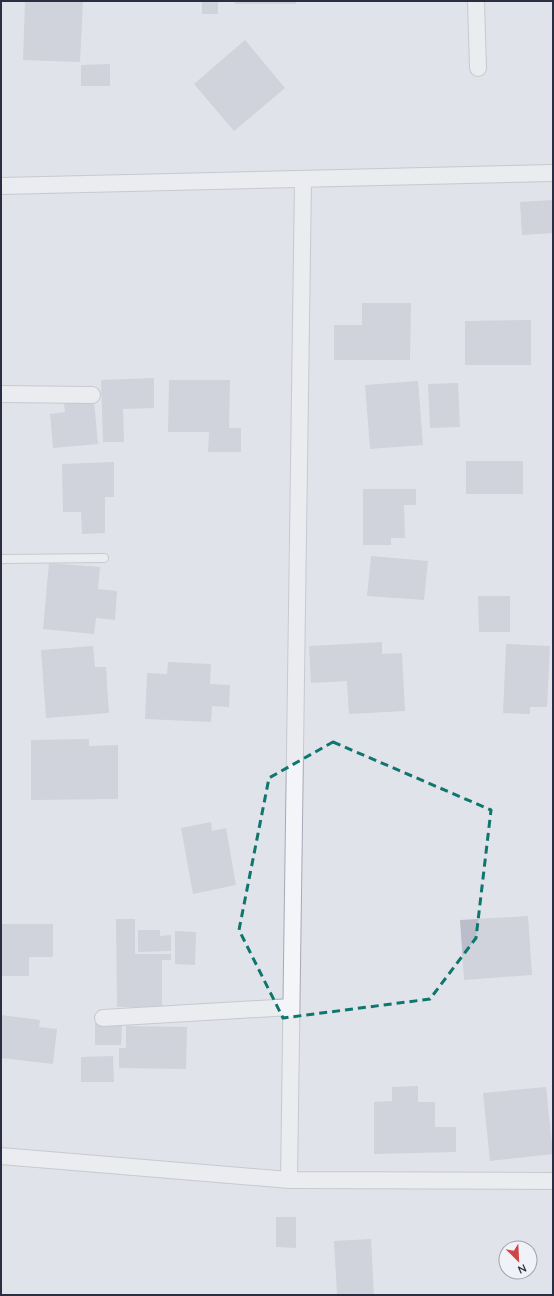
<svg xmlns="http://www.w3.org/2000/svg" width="554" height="1296" font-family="Quicksand,sans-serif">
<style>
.building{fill:#bbbeca}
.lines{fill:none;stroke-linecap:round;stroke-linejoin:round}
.service-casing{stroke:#a6a9b4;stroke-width:10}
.minor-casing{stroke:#a6a9b4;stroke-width:18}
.service{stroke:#f4f5f8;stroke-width:8}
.minor{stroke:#f4f5f8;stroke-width:16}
.marked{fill:none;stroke:#0f766e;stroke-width:3;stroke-dasharray:8 5;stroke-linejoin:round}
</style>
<rect width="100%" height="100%" fill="#e1e3ea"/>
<g class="building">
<polygon points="25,1 83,1 80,62 23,60"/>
<rect x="202" y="1" width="16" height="13"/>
<rect x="235" y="1" width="61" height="3"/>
<polygon points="245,40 285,88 234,131 194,84"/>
<polygon points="110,64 110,86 81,86 81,65"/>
<polygon points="553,200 553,233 522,235 520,202"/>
<polygon points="362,303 411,303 410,360 334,360 334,325 362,325"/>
<polygon points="531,320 531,365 465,365 465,321"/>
<polygon points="154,378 154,408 123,409 124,442 103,442 101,380"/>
<polygon points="169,380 230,380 229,428 241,428 241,452 208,452 209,432 168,432"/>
<polygon points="418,381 423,445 370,449 365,385"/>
<polygon points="458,383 460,427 430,428 428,384"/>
<polygon points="94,401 98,444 53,448 50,414 65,412 64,404"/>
<rect x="466" y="461" width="57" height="33"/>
<polygon points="114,462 114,497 105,497 105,533 82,534 81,512 63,512 62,464"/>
<polygon points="363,489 416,489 416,505 404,505 405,538 391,538 391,545 363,545"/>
<polygon points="371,556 428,561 424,600 367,596"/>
<polygon points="49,563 100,567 98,589 117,591 115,620 96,618 94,634 43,629"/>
<polygon points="478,596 510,596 510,632 479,632"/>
<polygon points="382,642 382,654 402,653 405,711 349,714 347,681 311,683 309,646"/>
<polygon points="506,644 550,646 547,707 530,707 530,714 503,713"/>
<polygon points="93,646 95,667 106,667 109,713 46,718 41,650"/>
<polygon points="168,662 211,664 210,684 230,685 229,707 212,706 211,722 145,719 147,673 167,674"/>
<polygon points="89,739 89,746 118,745 118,799 31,800 31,740"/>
<polygon points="211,822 212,831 226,828 236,885 193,894 181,828"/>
<polygon points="528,916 532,975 464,980 460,920"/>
<polygon points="116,919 135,919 135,954 171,954 171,960 162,960 162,1007 117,1007"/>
<polygon points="1,924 53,924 53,957 29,957 29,976 1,976"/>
<polygon points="138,930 160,930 160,936 171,935 171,951 138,952"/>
<polygon points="175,931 196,932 195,965 175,964"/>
<polygon points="1,1015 40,1020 39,1027 57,1029 53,1064 1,1058"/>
<polygon points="95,1023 122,1023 121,1045 95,1045"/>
<polygon points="126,1026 187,1027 186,1069 119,1068 119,1048 126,1048"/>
<polygon points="113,1056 114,1082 81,1082 81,1057"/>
<polygon points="418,1086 418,1102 435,1102 435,1127 456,1127 456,1152 374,1154 374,1102 392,1101 392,1087"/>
<polygon points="546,1087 553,1154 490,1161 483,1093"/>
<polygon points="276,1217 296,1217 296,1248 276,1247"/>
<polygon points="371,1239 374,1295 337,1295 334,1241"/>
</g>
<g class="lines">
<g class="service-casing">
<polyline id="service" points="1,559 104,558"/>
</g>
<g class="minor-casing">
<g id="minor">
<polyline points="476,1 478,68"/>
<polyline points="1,186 553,173"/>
<polyline points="1,394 92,395"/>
<polyline points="103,1018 291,1007"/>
<polyline points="1,1156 289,1180 553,1181"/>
<polyline points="289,1180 303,179"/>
</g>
</g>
<use href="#service" class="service"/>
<use href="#minor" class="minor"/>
</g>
<path d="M0 0H554V1296H0ZM333,742L491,810L476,938L430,999L283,1018L239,930L269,778Z" fill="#e1e3ea" fill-opacity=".55" fill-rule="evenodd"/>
<path class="marked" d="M333,742L491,810L476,938L430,999L283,1018L239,930L269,778Z"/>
<rect width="554" height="1296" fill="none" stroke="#292e42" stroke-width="4"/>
<g transform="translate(518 1260) rotate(156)"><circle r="19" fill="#f0f2f7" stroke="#a0a4af"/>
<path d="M0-3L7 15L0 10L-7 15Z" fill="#d14445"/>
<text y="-6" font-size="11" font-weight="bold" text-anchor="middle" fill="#292e42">N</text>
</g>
</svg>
